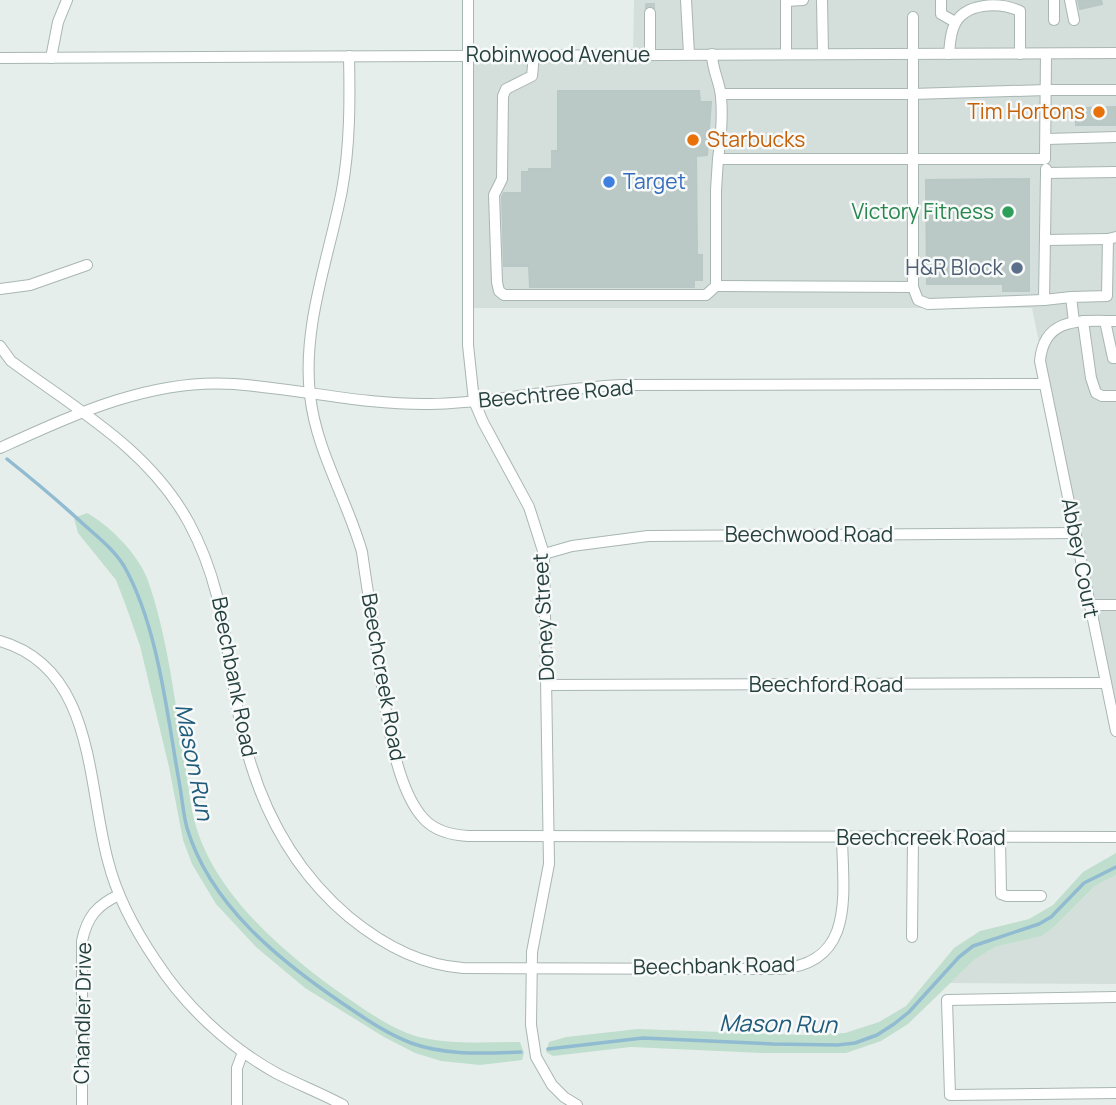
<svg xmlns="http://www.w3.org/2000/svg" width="1116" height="1105" font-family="Manrope,sans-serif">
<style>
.built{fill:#d4dedb}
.green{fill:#c0dece}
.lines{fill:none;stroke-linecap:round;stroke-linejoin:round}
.stream{stroke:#91bbd0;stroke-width:3.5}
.building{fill:#bbc9c6;stroke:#b8c8c4;stroke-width:2}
.minor-tunnel{stroke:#bfcbc9;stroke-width:10;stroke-dasharray:10 5;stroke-linecap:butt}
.minor-casing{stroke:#a8b6b4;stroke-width:12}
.minor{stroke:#fff;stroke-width:10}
.food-dot{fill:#e8710a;stroke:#f7faf9;stroke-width:2.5}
.shop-dot{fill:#3f7fe0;stroke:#f7faf9;stroke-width:2.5}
.leisure-dot{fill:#2e9e5b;stroke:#f7faf9;stroke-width:2.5}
.service-dot{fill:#5c6f8a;stroke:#f7faf9;stroke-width:2.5}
.labels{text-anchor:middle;stroke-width:5;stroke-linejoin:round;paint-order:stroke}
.street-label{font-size:21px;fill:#25403e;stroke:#f7faf9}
.food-label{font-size:21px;fill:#c56008;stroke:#f7faf9;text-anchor:end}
.shop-label{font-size:21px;fill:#366cbe;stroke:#f7faf9;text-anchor:start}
.leisure-label{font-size:21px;fill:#27864d;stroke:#f7faf9;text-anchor:end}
.service-label{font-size:21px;fill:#4e5e75;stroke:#f7faf9;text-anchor:end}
.water-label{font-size:23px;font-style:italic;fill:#205b7b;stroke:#f7faf9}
</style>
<rect width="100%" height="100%" fill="#e6eeec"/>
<g class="built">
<polygon points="634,0 1116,0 1116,720 1032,308 468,308 470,57 633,55"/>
<polygon points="1116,875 1116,984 950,983 974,960 995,947 1042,936 1055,926 1095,886"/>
</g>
<g class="green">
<path d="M87,513C109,525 137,553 147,578C168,635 176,710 186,771C189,788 190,806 195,823C215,896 289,958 349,999C371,1014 394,1030 419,1037C452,1045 487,1042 520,1042L524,1053L522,1060L480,1065L441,1061L415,1053L384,1037L305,988L256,947L216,904L192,864L183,840L169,767L140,646L126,606L116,580L78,533L74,518Z"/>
<polygon points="1116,853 1116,875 1095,886 1055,926 1042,936 995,947 974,960 908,1024 881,1041 846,1053 762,1053 631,1047 553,1056 546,1052 549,1042 566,1037 638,1029 807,1035 845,1033 879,1022 906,1006 954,948 980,931 1029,919 1053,905 1083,872"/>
</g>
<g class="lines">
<g class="stream">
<path d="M7,459C32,479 56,499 80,521C95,535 113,548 124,566C158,626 167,714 179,781C182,797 183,813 187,828C210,905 280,961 342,1003C364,1018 387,1034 411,1043C447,1056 484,1053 521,1052"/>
<polyline points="548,1049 643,1038 773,1044 838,1045 855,1043 877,1035 894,1024 909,1012 959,957 973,946 1039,924 1051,917 1084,883 1116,867"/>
</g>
</g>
<g class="building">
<polygon points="1078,0 1101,0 1102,4 1080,9"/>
<polygon points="558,91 699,91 700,102 711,102 707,155 696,156 697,255 702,255 702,280 694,280 694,287 530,287 529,266 504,266 502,197 504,193 522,193 522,172 529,172 529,169 552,169 552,151 558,151"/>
<polygon points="1115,107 1115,125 1076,125 1076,117 1083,117 1083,108"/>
<polygon points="1029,179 1029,291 1003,291 1003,284 927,284 926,180"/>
</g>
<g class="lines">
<polyline class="minor-tunnel" points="650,13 650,0"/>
<g class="minor-casing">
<g id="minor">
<polyline points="468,0 468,345 474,401 483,422 529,507 544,554 549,864 532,952 531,1025 536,1057 552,1085 564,1097 577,1105"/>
<polyline points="686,0 689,54"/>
<polyline points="822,0 823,53"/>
<polyline points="941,0 941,14 955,22"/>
<polyline points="1070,0 1074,20"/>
<polyline points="1054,20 1054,0"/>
<path d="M712,54C712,70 720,82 721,97C723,118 721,138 718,159H1045L1046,54"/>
<polyline points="786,54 786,1 803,0"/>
<path d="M949,54C950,44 950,35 954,26C964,2 999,2 1020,11V54"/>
<polyline points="534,55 532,76 506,89 503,96 502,179 494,195 497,282 499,291 504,295 706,295 716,286 716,190 718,159"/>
<polyline points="650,55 650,13"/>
<path d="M349,56C350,101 350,146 342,190C329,257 302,326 310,395C316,451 347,499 362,552C367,588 373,623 378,659C385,703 393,786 424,819C435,831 451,835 468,836L1116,837"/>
<polyline points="0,58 1116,53"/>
<polyline points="51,58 58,22 67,0"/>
<polyline points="721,94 912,94 1046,90 1116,90"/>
<polyline points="1047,139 1116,137"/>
<polyline points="1046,169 1046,173 1116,172"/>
<polyline points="1046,173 1044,300 1071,297"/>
<polyline points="1046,240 1108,239"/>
<polyline points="716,286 913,287 913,17"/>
<polyline points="913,287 918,300 928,304 1044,300"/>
<polyline points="0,289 30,285 87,265"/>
<polyline points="1083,321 1091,378 1096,393 1102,396 1116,396"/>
<polyline points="1105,321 1113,358 1116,358"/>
<path d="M1116,321C1081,321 1044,316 1040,361L1116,731"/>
<polyline points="1074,322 1071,297 1107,296 1108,239 1116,237"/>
<path d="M0,346L11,361C76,409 149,449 189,523C222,584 225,640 237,706C251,788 285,863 349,917C382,944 420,965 463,968L779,969C856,964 843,894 842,837"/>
<path d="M0,448C73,415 151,378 234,384C300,389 363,405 430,404C494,403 557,388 621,385L1044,384"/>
<polyline points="544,554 572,546 648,536 1075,533"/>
<polyline points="1089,605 1116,605"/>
<path d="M0,641C95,668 87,784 108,861C117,897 135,930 156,961C185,1006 229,1047 276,1073C297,1084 321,1093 343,1105"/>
<polyline points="547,685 1106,683"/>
<polyline points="1000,838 1001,894 1007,896 1041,896"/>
<polyline points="912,937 913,838"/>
<polyline points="1116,997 947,1000 950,1095 1116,1093"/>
<path d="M82,1105V941C87,917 97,905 119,895"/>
<polyline points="237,1105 237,1068 243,1052"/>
</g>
</g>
<use href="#minor" class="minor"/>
</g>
<g class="food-dot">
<circle cx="1099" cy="112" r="7"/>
<circle cx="693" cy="140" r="7"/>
</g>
<circle class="shop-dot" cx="609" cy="182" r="7"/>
<circle class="leisure-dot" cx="1008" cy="212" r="7"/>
<circle class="service-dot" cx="1017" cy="268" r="7"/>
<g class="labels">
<g class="street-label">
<text x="558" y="62">Robinwood Avenue</text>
<text transform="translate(556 394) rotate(-5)" y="7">Beechtree Road</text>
<text x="809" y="542">Beechwood Road</text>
<text transform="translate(1080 558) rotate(79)" y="7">Abbey Court</text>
<text transform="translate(544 617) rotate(-93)" y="7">Doney Street</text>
<text transform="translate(234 677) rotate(79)" y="7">Beechbank Road</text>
<text transform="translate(383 677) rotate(80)" y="7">Beechcreek Road</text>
<text x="826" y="692">Beechford Road</text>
<text x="921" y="845">Beechcreek Road</text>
<text transform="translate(714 966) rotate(-1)" y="7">Beechbank Road</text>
<text transform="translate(83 1013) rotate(-89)" y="7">Chandler Drive</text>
</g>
<g class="food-label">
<text x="1085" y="119">Tim Hortons</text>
<text x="707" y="147" text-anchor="start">Starbucks</text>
</g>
<g class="shop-label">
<text x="623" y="189">Target</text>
</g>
<g class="leisure-label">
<text x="994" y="219">Victory Fitness</text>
</g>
<g class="service-label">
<text x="1003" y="275">H&amp;R Block</text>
</g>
<g class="water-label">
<text transform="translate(194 762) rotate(79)" y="8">Mason Run</text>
<text transform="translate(778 1024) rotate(1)" y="8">Mason Run</text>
</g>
</g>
</svg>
